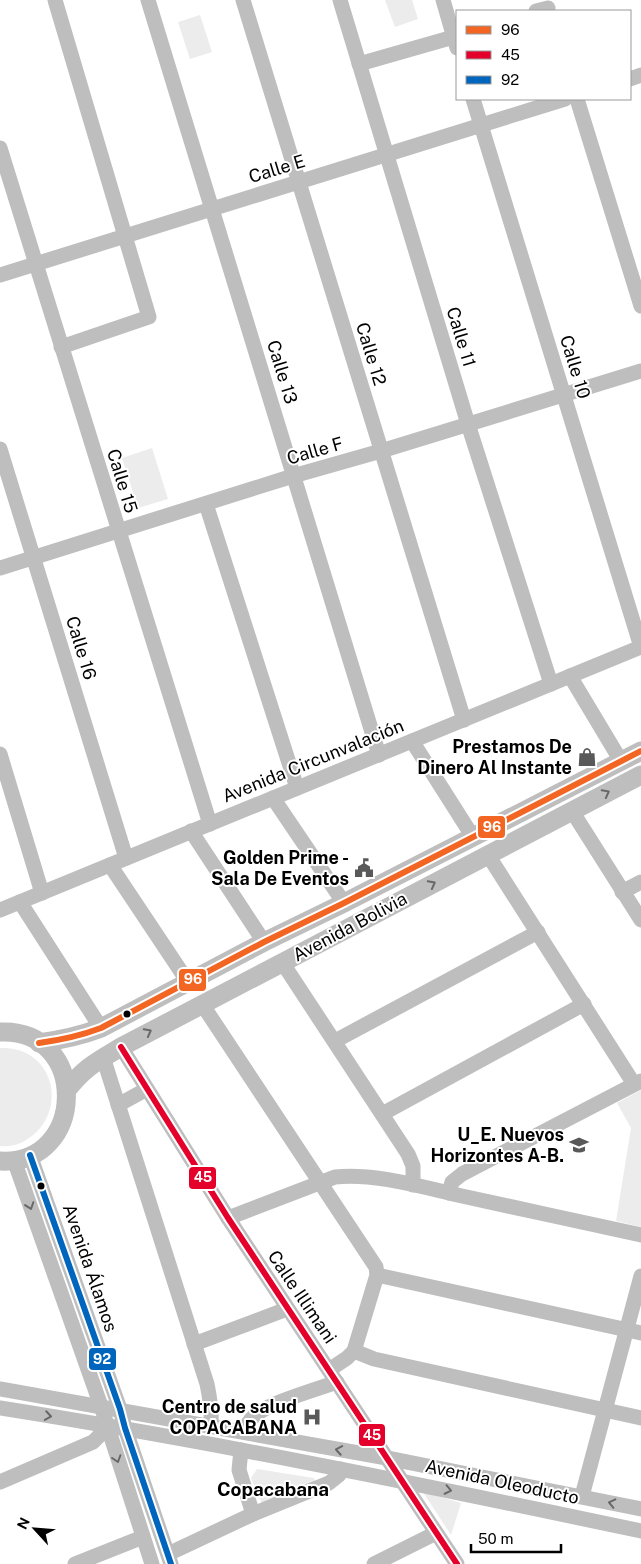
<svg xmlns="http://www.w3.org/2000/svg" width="641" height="1564" font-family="'Public Sans',sans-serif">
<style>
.green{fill:#ececec}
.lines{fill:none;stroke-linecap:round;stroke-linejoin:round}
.minor{stroke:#bebebe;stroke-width:15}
.major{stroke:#bebebe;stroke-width:19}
.bus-1-casing{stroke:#fff;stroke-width:10}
.bus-2-casing{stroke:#fff;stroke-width:10}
.bus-3-casing{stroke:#fff;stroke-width:10}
.bus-1{stroke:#f26522;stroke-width:6}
.bus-2{stroke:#e4002b;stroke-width:6}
.bus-3{stroke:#0065bd;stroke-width:6}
.oneway{stroke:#686868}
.bus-dot{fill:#000;stroke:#fff;stroke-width:2}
.labels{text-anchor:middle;stroke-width:4;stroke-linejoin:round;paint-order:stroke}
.street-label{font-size:18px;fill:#000;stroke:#fff}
.poi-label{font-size:18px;font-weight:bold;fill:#000;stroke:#fff;text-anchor:end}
.neighbourhood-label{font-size:19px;font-weight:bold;fill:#000;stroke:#fff}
.line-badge{stroke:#fff;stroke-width:2}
.badge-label{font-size:14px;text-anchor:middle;font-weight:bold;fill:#fff}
</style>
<rect width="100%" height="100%" fill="#fff"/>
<g class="green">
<polygon points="385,0 412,0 418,19 395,27"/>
<polygon points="200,15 212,52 190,59 178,22"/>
<polygon points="152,448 168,499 138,508 122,458"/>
<path d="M0,1048C54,1045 71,1113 26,1140C19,1145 8,1147 0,1146Z"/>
<polygon points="641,1090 641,1227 616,1221 631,1128 617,1103"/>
<polygon points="257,1469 314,1478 316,1482 264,1508 251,1478"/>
<polygon points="423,1492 461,1503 451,1535"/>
</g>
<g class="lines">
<g class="minor">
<polyline points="55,0 149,317 61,347"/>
<polyline points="148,0 379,755"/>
<polyline points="243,0 464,720"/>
<polyline points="340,0 468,424 551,684"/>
<polyline points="443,0 457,48"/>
<polyline points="536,11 548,8"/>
<polyline points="359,64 457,36"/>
<polyline points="630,79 641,75"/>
<polyline points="473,99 641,647"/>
<polyline points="577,99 641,306"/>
<polyline points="0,148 210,824"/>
<polyline points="0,275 565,99"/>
<polyline points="0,449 126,858"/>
<polyline points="206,504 297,788"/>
<polyline points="0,568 293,476 381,451 641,371"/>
<polyline points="570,676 621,761"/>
<polyline points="412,741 473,837"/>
<polyline points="0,754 42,893"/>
<polyline points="273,798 344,903"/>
<polyline points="572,811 641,920"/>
<polyline points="191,831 264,942"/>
<polyline points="488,855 634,1084"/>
<polyline points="110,865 188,982"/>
<polyline points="622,892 641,882"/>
<polyline points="20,902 101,1028"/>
<polyline points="0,910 641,647"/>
<polyline points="282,962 408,1154 413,1166 413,1185"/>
<polyline points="202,1004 376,1267 377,1275 354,1351 347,1358 329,1370"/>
<polyline points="335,1041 538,932"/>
<polyline points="121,1047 228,1218 457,1564"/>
<path d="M103,1057L207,1384C210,1398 212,1411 211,1426"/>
<polyline points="118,1105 147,1089"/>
<polyline points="382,1114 584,1004"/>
<polyline points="30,1155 120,1409 125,1428 171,1564"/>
<polyline points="14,1160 101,1406 152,1564"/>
<polyline points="449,1193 452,1182 462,1174 641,1081"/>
<path d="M228,1218L335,1177C377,1173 421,1187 462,1196C522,1209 581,1222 641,1235"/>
<polyline points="377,1275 641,1333"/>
<polyline points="194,1344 287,1309"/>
<polyline points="354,1351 374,1359 641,1418"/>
<polyline points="0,1389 387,1458 641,1509"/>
<path d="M0,1408C215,1442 428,1486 641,1531"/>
<path d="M244,1432C246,1425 249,1421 254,1416C271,1402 315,1390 337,1382"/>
<polyline points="241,1450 239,1470 253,1514"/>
<polyline points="0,1482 93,1442 101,1434 106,1425"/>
<polyline points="582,1496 641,1276"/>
<polyline points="168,1554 253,1514 329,1483 339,1475 341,1469"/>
<polyline points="75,1564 143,1537"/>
<polyline points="374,1564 436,1533"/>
</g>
<g class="major">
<path d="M0,1032C90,1028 87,1166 0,1161"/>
<path d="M39,1043C61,1040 80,1036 101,1028L264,942L344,903L641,751"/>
<path d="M67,1090C85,1067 96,1062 121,1047L641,775"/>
</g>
<g class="bus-1-casing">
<path id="bus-1" d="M39,1043C61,1040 80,1036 101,1028L264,942L344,903L641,751"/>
</g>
<g class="bus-2-casing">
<polyline id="bus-2" points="121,1047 228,1218 457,1564"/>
</g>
<g class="bus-3-casing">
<polyline id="bus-3" points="30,1155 120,1409 125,1428 171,1564"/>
</g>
<use href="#bus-1" class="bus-1"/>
<use href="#bus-2" class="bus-2"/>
<use href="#bus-3" class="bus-3"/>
</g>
<defs><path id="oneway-chevron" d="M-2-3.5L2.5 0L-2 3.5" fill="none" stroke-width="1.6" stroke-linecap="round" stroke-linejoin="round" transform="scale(1.25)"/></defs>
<g class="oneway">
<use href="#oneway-chevron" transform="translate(606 793) rotate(-28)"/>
<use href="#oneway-chevron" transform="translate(432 884) rotate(-28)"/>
<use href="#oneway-chevron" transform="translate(148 1032) rotate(-28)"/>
<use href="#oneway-chevron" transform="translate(30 1206) rotate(71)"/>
<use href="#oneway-chevron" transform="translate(48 1416) rotate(9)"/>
<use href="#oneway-chevron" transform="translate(339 1450) rotate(-170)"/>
<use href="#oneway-chevron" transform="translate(117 1459) rotate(72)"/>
<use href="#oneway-chevron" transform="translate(448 1490) rotate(12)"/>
<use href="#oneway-chevron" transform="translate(612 1503) rotate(-167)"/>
</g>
<defs>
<g id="shop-bare" transform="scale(1.5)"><path d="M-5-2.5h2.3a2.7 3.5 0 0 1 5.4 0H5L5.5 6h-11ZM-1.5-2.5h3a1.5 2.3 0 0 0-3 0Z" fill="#595959" stroke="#fff" stroke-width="2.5" paint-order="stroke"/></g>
<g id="civic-bare" transform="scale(1.5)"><path d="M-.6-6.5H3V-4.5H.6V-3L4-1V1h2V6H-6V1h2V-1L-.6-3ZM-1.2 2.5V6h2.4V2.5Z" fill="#595959" stroke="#fff" stroke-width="2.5" paint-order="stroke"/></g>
<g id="school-bare" transform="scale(1.5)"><path d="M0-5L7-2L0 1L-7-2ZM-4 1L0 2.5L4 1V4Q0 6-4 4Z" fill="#595959" stroke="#fff" stroke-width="2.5" paint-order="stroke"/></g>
<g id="hospital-bare" transform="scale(1.5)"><path d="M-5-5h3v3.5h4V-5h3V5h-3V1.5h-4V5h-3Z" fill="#595959" stroke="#fff" stroke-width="2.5" paint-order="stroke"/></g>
</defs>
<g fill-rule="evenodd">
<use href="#shop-bare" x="587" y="757"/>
<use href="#civic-bare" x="364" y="868"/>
<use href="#school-bare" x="579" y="1145"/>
<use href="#hospital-bare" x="312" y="1417"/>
</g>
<g class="bus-dot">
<circle cx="127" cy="1014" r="4.5"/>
<circle cx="41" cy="1186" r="4.5"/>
</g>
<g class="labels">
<g class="street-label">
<text transform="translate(277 169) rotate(-17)" y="6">Calle E</text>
<text transform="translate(461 337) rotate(73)" y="6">Calle 11</text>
<text transform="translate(371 354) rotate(73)" y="6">Calle 12</text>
<text transform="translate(575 367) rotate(73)" y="6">Calle 10</text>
<text transform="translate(282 372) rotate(73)" y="6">Calle 13</text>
<text transform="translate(315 451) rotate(-16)" y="6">Calle F</text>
<text transform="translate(122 481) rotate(73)" y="6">Calle 15</text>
<text transform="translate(81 648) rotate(73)" y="6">Calle 16</text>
<text transform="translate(313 761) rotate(-22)" y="6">Avenida Circunvalación</text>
<text transform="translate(350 927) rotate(-28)" y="6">Avenida Bolivia</text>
<text transform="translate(90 1268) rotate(71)" y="6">Avenida Álamos</text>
<text transform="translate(302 1297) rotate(56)" y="6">Calle Illimani</text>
<text transform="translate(502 1482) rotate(12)" y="6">Avenida Oleoducto</text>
</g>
<g class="poi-label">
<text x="572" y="753">Prestamos De<tspan x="572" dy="21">Dinero Al Instante</tspan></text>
<text x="349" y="864">Golden Prime -<tspan x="349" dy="21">Sala De Eventos</tspan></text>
<text x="564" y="1141">U_E. Nuevos<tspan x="564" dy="21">Horizontes A-B.</tspan></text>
<text x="297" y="1413">Centro de salud<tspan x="297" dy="21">COPACABANA</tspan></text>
</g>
<g class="neighbourhood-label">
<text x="273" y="1496">Copacabana</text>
</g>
</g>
<g class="line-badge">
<rect x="477" y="815" width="29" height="24" rx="5" fill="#f26522"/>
<rect x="178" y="968" width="29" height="24" rx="5" fill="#f26522"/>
<rect x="188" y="1166" width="29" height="24" rx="5" fill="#e4002b"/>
<rect x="88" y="1347" width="29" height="24" rx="5" fill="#0065bd"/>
<rect x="358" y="1423" width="28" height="24" rx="5" fill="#e4002b"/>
</g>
<g class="badge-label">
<text x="492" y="832">96</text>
<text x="193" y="984">96</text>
<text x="203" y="1182">45</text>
<text x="102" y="1364">92</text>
<text x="372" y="1440">45</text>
</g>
<rect x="456" y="10" width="175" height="90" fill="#ffffff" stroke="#999999"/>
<rect x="466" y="26" width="25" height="8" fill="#f26522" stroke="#999999"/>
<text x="501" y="35" font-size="15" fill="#000000">96</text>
<rect x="466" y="51" width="25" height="8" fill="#e4002b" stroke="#999999"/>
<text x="501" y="60" font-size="15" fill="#000000">45</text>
<rect x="466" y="76" width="25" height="8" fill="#0065bd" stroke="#999999"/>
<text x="501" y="85" font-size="15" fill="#000000">92</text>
<g transform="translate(35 1529) rotate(296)" stroke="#ffffff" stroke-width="4" paint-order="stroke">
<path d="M0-4L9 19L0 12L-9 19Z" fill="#000000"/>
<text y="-8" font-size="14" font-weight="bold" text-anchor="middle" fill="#000000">N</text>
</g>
<path d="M471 1544v8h90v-8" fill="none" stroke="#000000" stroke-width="2.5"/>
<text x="478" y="1544" font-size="15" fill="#000000" stroke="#ffffff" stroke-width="4" paint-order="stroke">50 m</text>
</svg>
